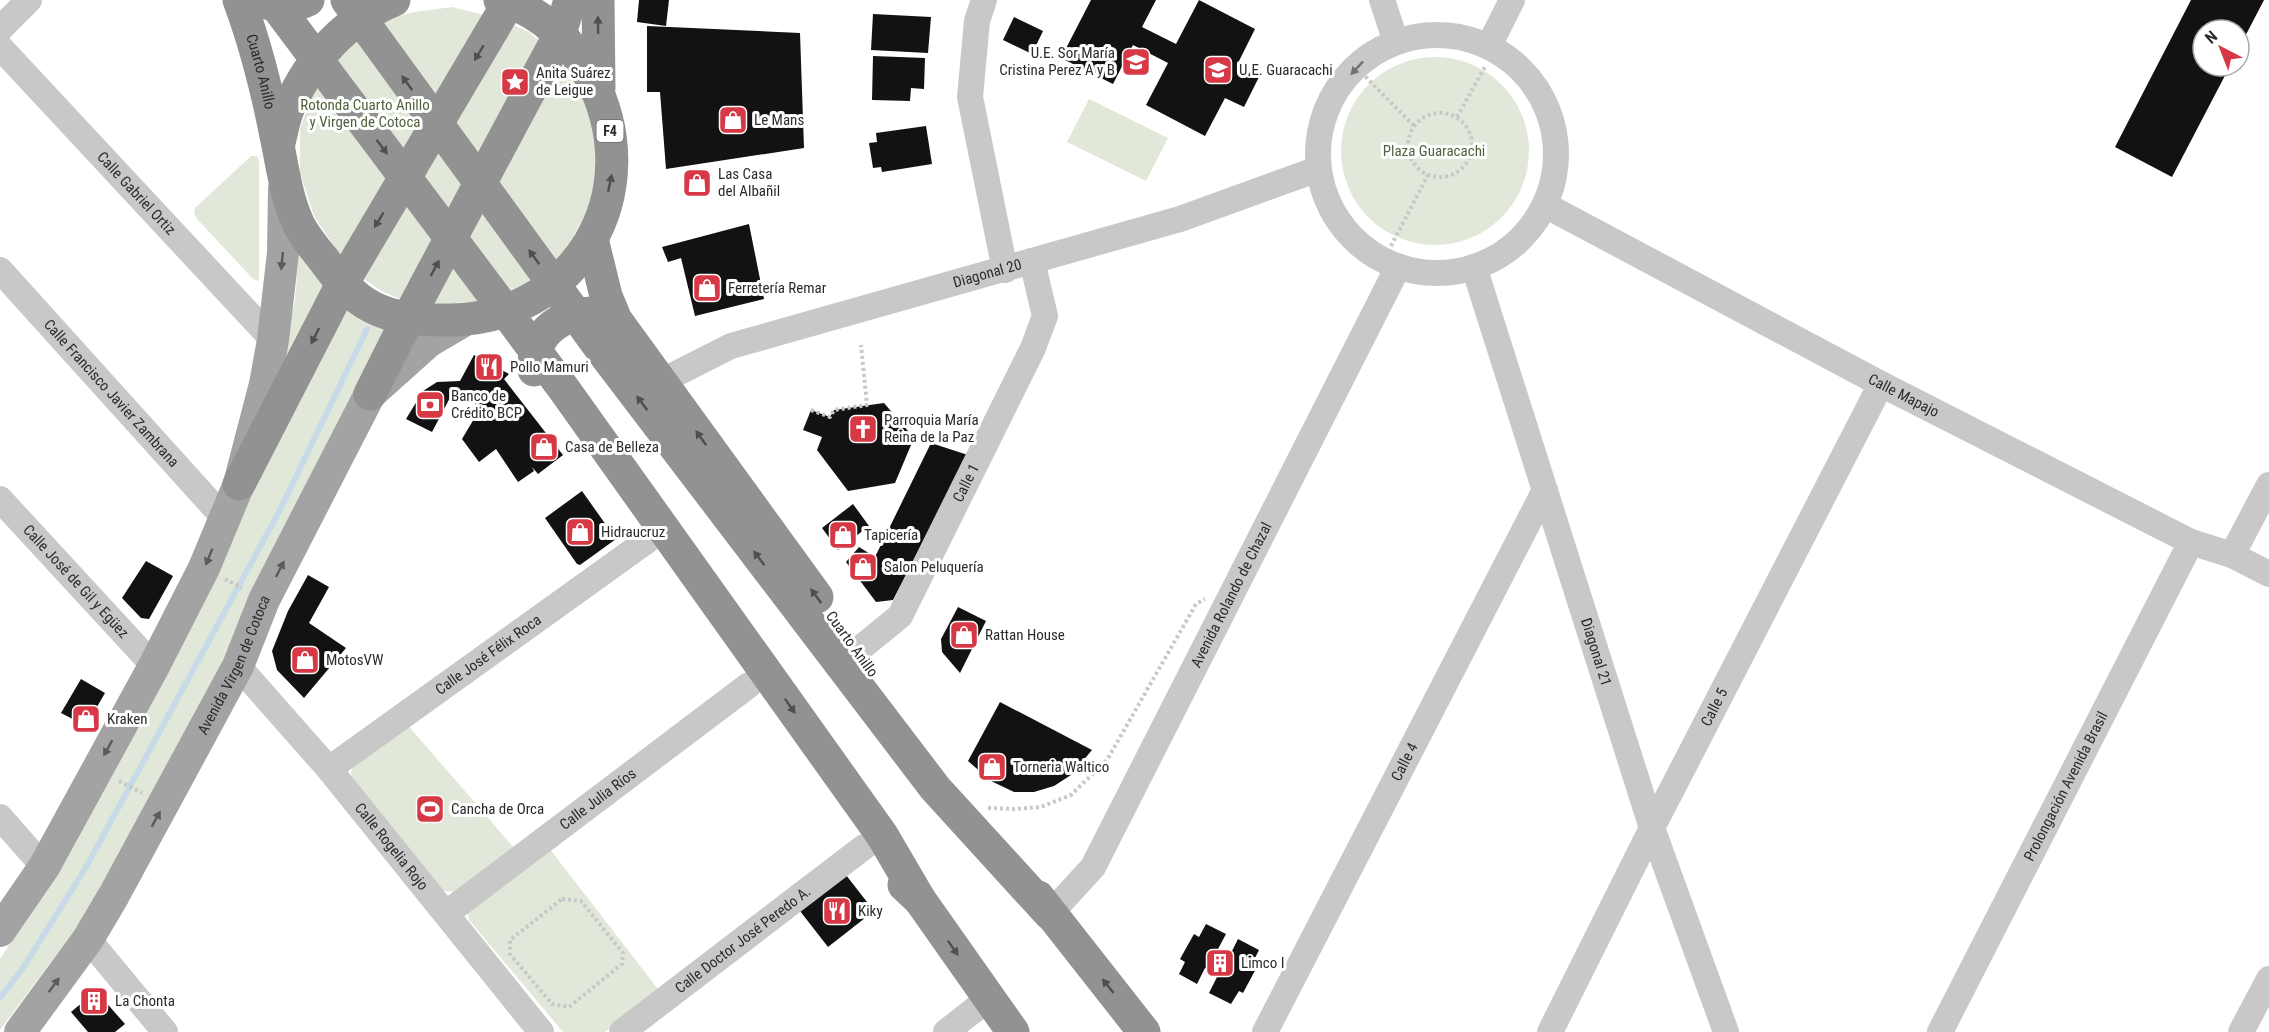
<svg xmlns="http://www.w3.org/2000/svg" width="2269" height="1032" font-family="'Roboto Condensed',sans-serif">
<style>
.green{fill:#e2e8d9}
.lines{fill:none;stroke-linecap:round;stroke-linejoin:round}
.stream{stroke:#c6dbe7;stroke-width:6}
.building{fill:#121212}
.path{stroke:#c8c8c8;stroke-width:4;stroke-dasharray:3 3;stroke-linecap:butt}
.minor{stroke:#c8c8c8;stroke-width:26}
.major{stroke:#a3a3a3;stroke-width:32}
.highway{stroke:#929292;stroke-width:33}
.oneway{fill:#4f4f4f}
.oneway2{fill:#727272}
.oneway3{fill:#5b5b5b}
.labels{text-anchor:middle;stroke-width:6;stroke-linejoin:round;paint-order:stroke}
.shield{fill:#fff;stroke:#6b6b6b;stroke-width:1.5}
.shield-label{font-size:14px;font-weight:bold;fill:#2b2b2b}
.poi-label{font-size:15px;fill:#2b2b2b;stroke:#fff;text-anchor:start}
.street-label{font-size:15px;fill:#2b2b2b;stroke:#fff}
.park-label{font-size:15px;fill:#4f633d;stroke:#fff}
</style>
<rect width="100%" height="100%" fill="#fff"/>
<g class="green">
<polygon points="452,7 489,16 342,258 314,216 300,173 300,129 314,89 343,50 382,20 414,12"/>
<polygon points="513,25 529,32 543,44 399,299 380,290 359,276"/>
<circle cx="1435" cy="151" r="94"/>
<polygon points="561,62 573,77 593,120 598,167 587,213 563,254 526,285 482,302 428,304"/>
<polygon points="1089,99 1168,138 1146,181 1067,142"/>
<polygon points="251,156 257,156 259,162 259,278 258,281 253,279 197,219 194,213 195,208"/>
<polygon points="299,252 329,289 282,366 295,299"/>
<polygon points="344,304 385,329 242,615 211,696 92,907 0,1030 0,959 66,856"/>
<polygon points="406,723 515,849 459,892 444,891 352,779 351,772 355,764"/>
<polygon points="549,848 658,989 605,1032 563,1032 469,920 468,913"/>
</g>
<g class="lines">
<polyline class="stream" points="0,998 23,968 85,869 280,510 367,329"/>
</g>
<g class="building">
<polygon points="639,0 669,0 666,26 637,22"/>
<polygon points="1091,0 1156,0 1142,27 1176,44 1199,0 1255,29 1237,65 1259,77 1244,107 1225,98 1205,136 1146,105 1168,63 1133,45 1113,84 1061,58"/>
<polygon points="2191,0 2264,0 2239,48 2239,30 2203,30 2203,66 2230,66 2172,177 2115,147"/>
<polygon points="873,14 931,17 928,53 871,50"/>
<polygon points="1014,17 1043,31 1032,54 1003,40"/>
<polygon points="647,26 800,33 804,148 666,169 660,92 647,92"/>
<polygon points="873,56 925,58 924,89 911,88 910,101 872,100"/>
<polygon points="926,126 932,164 882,172 881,167 873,168 869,143 877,142 876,133"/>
<polygon points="749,224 764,299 695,316 681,258 668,262 662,247"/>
<polygon points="474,355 509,374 504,379 563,455 538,474 532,467 534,471 518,482 496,449 479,462 462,439 481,407 453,392 432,432 406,419 423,391 437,382 460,381"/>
<polygon points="884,403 914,438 895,483 848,491 817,450 822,437 803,430 811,410 830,417 834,410"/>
<polygon points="931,443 968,455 893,600 876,602 846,562 859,547 875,557"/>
<polygon points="582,491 616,539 580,565 577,564 545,518"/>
<polygon points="853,504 869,526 838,550 822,528"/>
<polygon points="146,561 173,576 149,619 141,618 122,598"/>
<polygon points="308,575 329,587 309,623 346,648 304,698 277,670 272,651 288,611"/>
<polygon points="958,607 986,621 960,673 942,652 941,639"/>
<polygon points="81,679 105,693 86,726 61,713"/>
<polygon points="1000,702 1092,750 1071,775 1054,786 1034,792 1014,792 991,781 968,761"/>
<polygon points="846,875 874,911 828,947 800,911"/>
<polygon points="1206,924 1226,934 1218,949 1230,955 1238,939 1259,950 1253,962 1258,965 1243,993 1239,991 1231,1004 1209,993 1218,975 1205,968 1197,984 1179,974 1185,962 1180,959 1194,934 1199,937"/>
<polygon points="96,991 125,1024 115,1032 88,1032 71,1012"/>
</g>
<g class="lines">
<g class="path">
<polyline points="1357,68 1414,126"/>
<circle cx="1440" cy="145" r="32"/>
<polyline points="1457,117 1486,65"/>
<polyline points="1391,246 1428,175"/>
<polyline points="811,410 830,417 834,410 867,405 861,345"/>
<polyline points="225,579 242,588"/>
<polyline points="119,781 142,793"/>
<polyline points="988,808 1015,809 1041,807 1071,795 1107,760 1196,604 1205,599"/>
<polygon points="562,899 581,901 623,953 622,964 569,1007 552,1004 510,954 510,940"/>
</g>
<g class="minor">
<polyline points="984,0 977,21 970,97 1005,270"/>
<polyline points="1382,0 1396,42"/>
<polyline points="0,29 29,0"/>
<circle cx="1437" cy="154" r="119"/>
<polyline points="1489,46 1512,0"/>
<path id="s1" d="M0,47L273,340"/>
<path id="s2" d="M1545,205L1881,384L2191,542L2232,555L2269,574"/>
<path id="s3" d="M1474,267L1652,828L1726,1032"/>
<path id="s4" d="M0,270L224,518"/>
<path id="s5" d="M660,382L731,346L1180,219L1318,169"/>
<path id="s6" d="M0,499L154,666"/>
<polyline points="2232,555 2269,485"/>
<path id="s7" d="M857,651L900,616L1033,348L1045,316L1032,261"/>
<path id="s8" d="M238,666L329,769L541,1032"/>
<path id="s9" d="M329,769L648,540"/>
<polyline points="0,817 44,867"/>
<path id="s10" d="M447,913L749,685"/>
<path id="s11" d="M1050,914L1093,867L1398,267"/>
<polyline points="88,939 165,1032"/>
<path id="s12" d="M622,1032L864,847"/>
<polyline points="946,1032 988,999"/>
<path id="s13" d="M1265,1032L1545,490"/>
<path id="s14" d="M1550,1032L1652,828L1881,384"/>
<path id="s15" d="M1940,1032L2191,542"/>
<polyline points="2241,1032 2269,979"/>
</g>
<g class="major">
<polyline points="0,931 44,867 154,666 204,568 239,484 265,384 273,340 283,253 284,189"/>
<path id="s16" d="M20,1032L88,939L114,895L238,666L264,600L370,394L428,342L467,319"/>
</g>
<g class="highway">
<path id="s17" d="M239,0C255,43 266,86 275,131C282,162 285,194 298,223C304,236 315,249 324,260C337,278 352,297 372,307C395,319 418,320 443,320C575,323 652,193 590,76C571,40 540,10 500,0"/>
<polyline points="272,0 561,385 882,835 920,900"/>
<polyline points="347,0 606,356 935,788 1050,914"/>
<polyline points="598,0 599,88"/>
<path d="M259,1C275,6 292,8 308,0"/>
<path d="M279,143C282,131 284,118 289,107C310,59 346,20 394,0"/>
<polyline points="592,239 606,296 616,320 817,597"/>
<path d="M534,370C532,331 563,312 598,313"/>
<polyline points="370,394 407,320 560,34 570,0"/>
<polyline points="239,484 342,284 510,0"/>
<polyline points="904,885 920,900 1013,1032"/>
<polyline points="1038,897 1144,1032"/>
</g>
</g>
<defs><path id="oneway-solid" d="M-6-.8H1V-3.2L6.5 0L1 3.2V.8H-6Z" transform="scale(1.5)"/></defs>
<g class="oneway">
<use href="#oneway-solid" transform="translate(598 25) rotate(-91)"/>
<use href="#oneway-solid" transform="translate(479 53) rotate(121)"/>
<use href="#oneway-solid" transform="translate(407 83) rotate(-126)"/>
<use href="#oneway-solid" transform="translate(382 147) rotate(53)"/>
<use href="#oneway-solid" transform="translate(610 183) rotate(-78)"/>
<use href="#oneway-solid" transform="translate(379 220) rotate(121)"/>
<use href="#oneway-solid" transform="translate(534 257) rotate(-126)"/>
<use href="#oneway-solid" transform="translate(435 268) rotate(-62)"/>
<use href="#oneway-solid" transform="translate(315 336) rotate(117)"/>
<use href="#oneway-solid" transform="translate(642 403) rotate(-127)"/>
<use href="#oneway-solid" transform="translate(701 438) rotate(-126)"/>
<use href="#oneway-solid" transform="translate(759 558) rotate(-127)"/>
<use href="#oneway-solid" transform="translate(816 596) rotate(-126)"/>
<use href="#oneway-solid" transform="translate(790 706) rotate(55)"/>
<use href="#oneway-solid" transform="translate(953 948) rotate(55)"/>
<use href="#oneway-solid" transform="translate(1108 986) rotate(-128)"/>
</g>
<use class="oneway2" href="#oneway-solid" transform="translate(1357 68) rotate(133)"/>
<g class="oneway3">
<use href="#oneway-solid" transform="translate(282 261) rotate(96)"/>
<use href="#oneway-solid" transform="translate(209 557) rotate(112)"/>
<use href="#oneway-solid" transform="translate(280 569) rotate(-63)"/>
<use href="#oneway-solid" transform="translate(108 748) rotate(119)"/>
<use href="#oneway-solid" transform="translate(156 819) rotate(-61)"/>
<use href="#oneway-solid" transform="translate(54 985) rotate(-54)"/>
</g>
<defs>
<g id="school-square" transform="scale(1.5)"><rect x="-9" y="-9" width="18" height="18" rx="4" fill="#d73845" stroke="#fff"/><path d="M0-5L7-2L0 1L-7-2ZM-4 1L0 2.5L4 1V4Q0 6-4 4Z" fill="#fff"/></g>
<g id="sight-square" transform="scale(1.5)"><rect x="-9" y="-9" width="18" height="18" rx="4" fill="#d73845" stroke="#fff"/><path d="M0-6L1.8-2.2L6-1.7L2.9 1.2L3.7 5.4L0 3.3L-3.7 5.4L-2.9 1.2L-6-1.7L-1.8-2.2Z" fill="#fff"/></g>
<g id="shop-square" transform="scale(1.5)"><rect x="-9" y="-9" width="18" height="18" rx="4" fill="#d73845" stroke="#fff"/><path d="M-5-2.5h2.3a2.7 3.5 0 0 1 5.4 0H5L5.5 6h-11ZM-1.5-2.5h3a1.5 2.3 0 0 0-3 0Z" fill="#fff"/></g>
<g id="restaurant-square" transform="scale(1.5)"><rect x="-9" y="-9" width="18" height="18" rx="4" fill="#d73845" stroke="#fff"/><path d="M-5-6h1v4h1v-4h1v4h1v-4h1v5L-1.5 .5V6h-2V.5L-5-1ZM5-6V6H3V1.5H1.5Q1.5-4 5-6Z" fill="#fff"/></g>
<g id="bank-square" transform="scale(1.5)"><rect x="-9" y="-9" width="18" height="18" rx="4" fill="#d73845" stroke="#fff"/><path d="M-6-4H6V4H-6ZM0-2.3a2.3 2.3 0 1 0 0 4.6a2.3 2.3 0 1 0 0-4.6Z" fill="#fff"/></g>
<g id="church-square" transform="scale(1.5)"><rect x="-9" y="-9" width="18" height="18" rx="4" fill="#d73845" stroke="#fff"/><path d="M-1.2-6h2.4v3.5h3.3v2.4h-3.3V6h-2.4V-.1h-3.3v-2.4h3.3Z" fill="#fff"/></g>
<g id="stadium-square" transform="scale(1.5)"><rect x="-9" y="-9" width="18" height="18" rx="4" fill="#d73845" stroke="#fff"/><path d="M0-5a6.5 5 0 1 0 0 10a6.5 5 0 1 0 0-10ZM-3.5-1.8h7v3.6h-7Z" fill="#fff"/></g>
<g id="building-square" transform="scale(1.5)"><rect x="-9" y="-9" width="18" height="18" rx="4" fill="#d73845" stroke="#fff"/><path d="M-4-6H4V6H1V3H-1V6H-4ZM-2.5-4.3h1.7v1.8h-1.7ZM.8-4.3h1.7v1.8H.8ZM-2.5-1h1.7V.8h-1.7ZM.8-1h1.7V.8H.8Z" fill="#fff"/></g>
</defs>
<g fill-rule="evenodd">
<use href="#school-square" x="1136" y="62"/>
<use href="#school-square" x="1218" y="70"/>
<use href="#sight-square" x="515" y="82"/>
<use href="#shop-square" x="733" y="120"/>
<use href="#shop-square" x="697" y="183"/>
<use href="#shop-square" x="707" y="288"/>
<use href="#restaurant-square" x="489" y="367"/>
<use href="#bank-square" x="430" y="405"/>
<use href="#church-square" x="863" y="429"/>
<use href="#shop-square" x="544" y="447"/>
<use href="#shop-square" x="580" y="532"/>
<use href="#shop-square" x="843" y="535"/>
<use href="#shop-square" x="863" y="567"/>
<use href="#shop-square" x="964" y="635"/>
<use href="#shop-square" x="305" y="660"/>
<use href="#shop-square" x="86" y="719"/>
<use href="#shop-square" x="992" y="767"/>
<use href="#stadium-square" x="430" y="809"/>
<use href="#restaurant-square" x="837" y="911"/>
<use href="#building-square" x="1220" y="963"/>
<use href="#building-square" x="94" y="1001"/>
</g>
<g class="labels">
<rect class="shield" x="596.5" y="120" width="27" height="22" rx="4.5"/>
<g class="shield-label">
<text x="610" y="136">F4</text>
</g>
<g class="poi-label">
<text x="1115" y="58" text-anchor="end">U.E. Sor María<tspan x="1115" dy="17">Cristina Perez A y B</tspan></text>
<text x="1239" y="75">U.E. Guaracachi</text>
<text x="536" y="78">Anita Suárez<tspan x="536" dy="17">de Leigue</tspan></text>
<text x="754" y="125">Le Mans</text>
<text x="718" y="179">Las Casa<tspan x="718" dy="17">del Albañil</tspan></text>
<text x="728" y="293">Ferretería Remar</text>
<text x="510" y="372">Pollo Mamuri</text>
<text x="451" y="401">Banco de<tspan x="451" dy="17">Crédito BCP</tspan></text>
<text x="884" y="425">Parroquia María<tspan x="884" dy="17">Reina de la Paz</tspan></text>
<text x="565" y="452">Casa de Belleza</text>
<text x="601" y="537">Hidraucruz</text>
<text x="864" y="540">Tapicería</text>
<text x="884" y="572">Salon Peluquería</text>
<text x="985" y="640">Rattan House</text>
<text x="326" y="665">MotosVW</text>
<text x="107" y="724">Kraken</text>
<text x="1013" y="772">Torneria Waltico</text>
<text x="451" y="814">Cancha de Orca</text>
<text x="858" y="916">Kiky</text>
<text x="1241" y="968">Limco I</text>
<text x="115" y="1006">La Chonta</text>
</g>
<g class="street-label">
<text dy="5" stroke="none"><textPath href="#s17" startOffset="75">Cuarto Anillo</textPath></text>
<text dy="5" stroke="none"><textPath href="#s1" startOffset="200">Calle Gabriel Ortiz</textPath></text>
<text dy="5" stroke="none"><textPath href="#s5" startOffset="346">Diagonal 20</textPath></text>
<text dy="5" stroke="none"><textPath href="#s4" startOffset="166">Calle Francisco Javier Zambrana</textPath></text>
<text dy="5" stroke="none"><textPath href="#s2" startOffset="406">Calle Mapajo</textPath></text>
<text dy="5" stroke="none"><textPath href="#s7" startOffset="204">Calle 1</textPath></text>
<text dy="5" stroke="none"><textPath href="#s6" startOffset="112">Calle José de Gil y Egüez</textPath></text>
<text dy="5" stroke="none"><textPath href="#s11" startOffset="369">Avenida Rolando de Chazal</textPath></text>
<text transform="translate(852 644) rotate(54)" y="5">Cuarto Anillo</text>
<text dy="5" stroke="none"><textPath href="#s3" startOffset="404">Diagonal 21</textPath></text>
<text dy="5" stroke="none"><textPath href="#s9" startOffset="196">Calle José Félix Roca</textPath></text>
<text dy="5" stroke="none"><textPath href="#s16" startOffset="426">Avenida Virgen de Cotoca</textPath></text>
<text dy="5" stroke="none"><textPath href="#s14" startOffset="364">Calle 5</textPath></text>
<text dy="5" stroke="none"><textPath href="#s13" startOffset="304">Calle 4</textPath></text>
<text dy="5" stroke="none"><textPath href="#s15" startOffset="276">Prolongación Avenida Brasil</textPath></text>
<text dy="5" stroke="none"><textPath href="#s10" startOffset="189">Calle Julia Ríos</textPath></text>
<text dy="5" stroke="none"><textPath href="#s8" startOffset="237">Calle Rogelia Rojo</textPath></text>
<text dy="5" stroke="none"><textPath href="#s12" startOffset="152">Calle Doctor José Peredo A.</textPath></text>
</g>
<g class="park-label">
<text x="365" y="110">Rotonda Cuarto Anillo<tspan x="365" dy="17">y Virgen de Cotoca</tspan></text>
<text x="1434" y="156">Plaza Guaracachi</text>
</g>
</g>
<g transform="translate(2221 48) rotate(318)"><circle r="28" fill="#ffffff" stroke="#aaaaaa" stroke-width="1.5"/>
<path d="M0-4.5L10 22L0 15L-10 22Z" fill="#d73845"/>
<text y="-9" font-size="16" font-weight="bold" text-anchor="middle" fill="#2b2b2b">N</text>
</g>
</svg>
